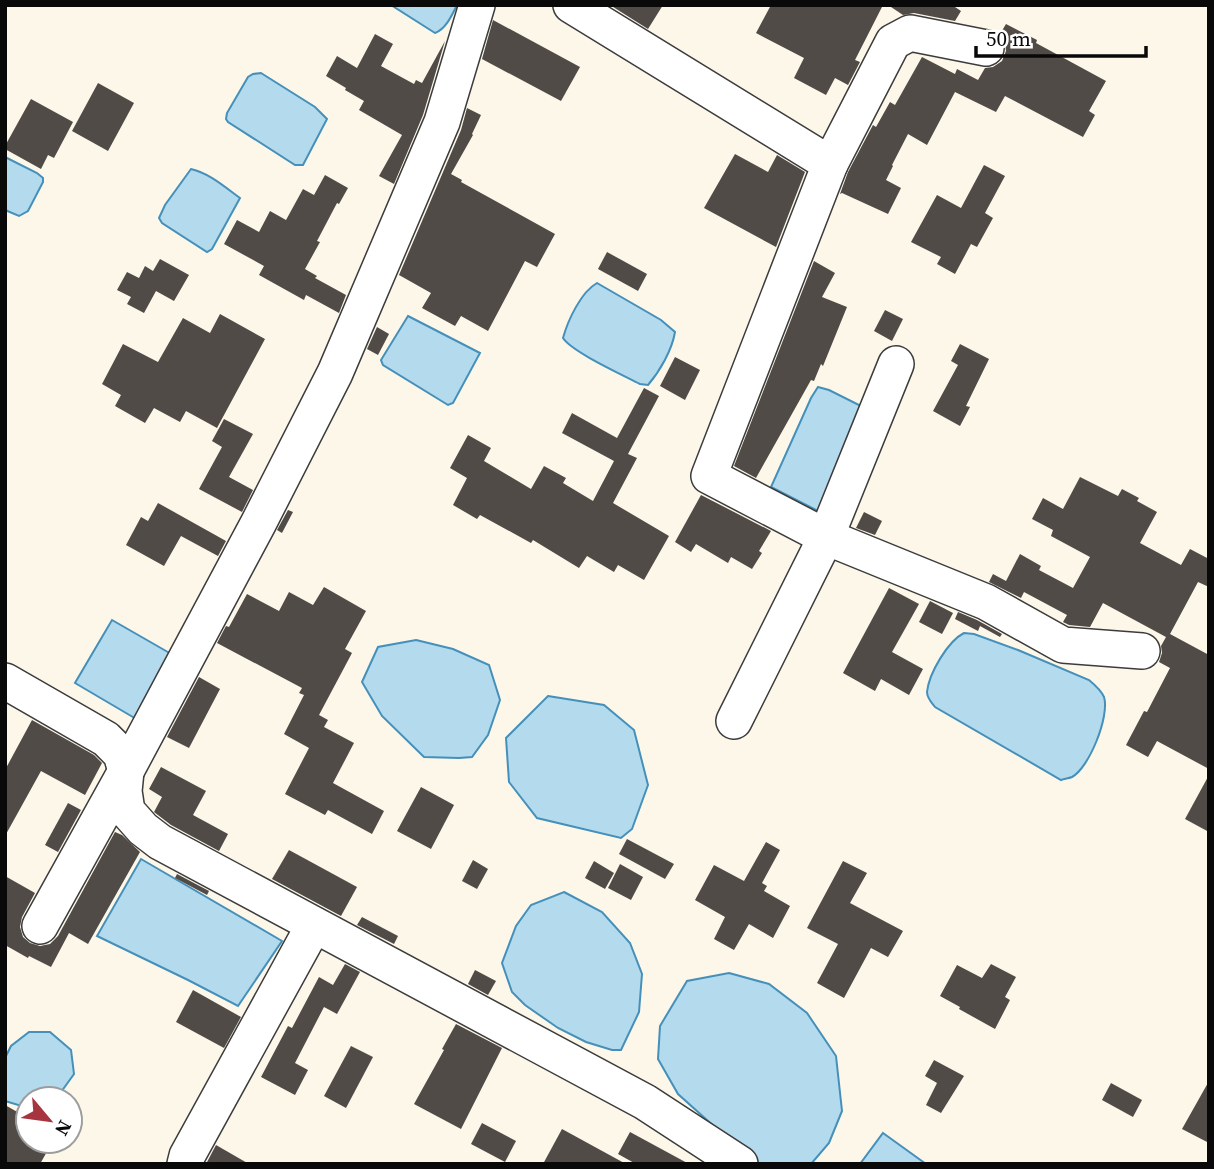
<svg xmlns="http://www.w3.org/2000/svg" width="1214" height="1169" font-family="'Source Serif 4',serif">
<style>
.water{fill:#b4daed;stroke:#4590ba;stroke-width:2}
.building{fill:#504b47}
.lines{fill:none;stroke-linecap:round;stroke-linejoin:round}
.minor-casing{stroke:#3c3c3c;stroke-width:38}
.minor{stroke:#fff;stroke-width:35}
</style>
<rect width="100%" height="100%" fill="#fcf7e9"/>
<g class="water">
<path d="M391,5H457C452,15 446,29 435,33Z"/>
<polygon points="261,73 315,107 327,119 303,165 295,165 228,122 226,119 227,113 248,77 253,74"/>
<polygon points="5,157 37,173 43,178 43,182 28,211 19,216 5,210"/>
<path d="M191,169C209,173 225,187 240,198L212,249L207,252L162,223L159,218L165,205Z"/>
<path d="M597,283L661,320L675,332C672,350 660,371 648,385L640,384C623,375 572,352 563,338C568,320 581,292 597,283Z"/>
<polygon points="408,316 480,353 453,403 448,405 383,365 381,360"/>
<polygon points="818,387 829,390 865,408 822,513 771,487 811,398"/>
<polygon points="112,620 180,659 143,723 75,683"/>
<path d="M964,633L974,634L1018,650L1089,680C1095,685 1101,690 1104,697C1110,716 1089,768 1072,777C1070,778 1063,779 1061,780L935,707C931,702 927,698 927,692C929,673 948,641 964,633Z"/>
<polygon points="416,640 453,649 489,665 500,700 488,735 472,757 459,758 424,757 382,716 362,682 378,647"/>
<polygon points="548,696 604,705 634,730 648,785 632,829 621,838 537,818 509,782 506,738"/>
<polygon points="141,859 282,941 238,1006 188,980 97,936"/>
<polygon points="564,892 602,912 630,943 642,974 639,1012 621,1050 612,1050 586,1042 558,1028 525,1005 512,992 502,963 516,926 531,905"/>
<polygon points="729,973 769,984 807,1013 836,1056 842,1111 829,1143 811,1164 756,1164 678,1094 658,1059 660,1026 687,981"/>
<polygon points="29,1032 50,1032 71,1050 74,1074 56,1099 28,1099 28,1108 5,1101 5,1058 11,1046"/>
<polygon points="883,1133 926,1164 860,1164"/>
</g>
<g class="building">
<polygon points="610,5 663,5 648,29"/>
<polygon points="771,5 883,5 855,60 860,62 848,85 835,78 826,95 794,78 804,58 756,33"/>
<polygon points="888,5 952,5 961,11 955,21 914,13 903,15"/>
<polygon points="493,20 580,67 561,101 482,59"/>
<polygon points="1006,24 1037,40 1036,43 1106,81 1089,111 1095,115 1083,137 1005,96 996,112 955,92 927,145 908,134 892,165 893,166 886,180 901,188 888,214 842,193 840,194 848,172 873,125 876,127 890,102 895,105 922,57 955,74 957,69 978,80 985,68 993,67 1002,61 1006,51 1005,42 1000,34"/>
<polygon points="375,34 393,44 381,66 414,84 416,80 422,83 445,41 423,115 394,184 379,176 402,135 359,110 364,101 345,90 346,88 326,76 337,56 357,68"/>
<polygon points="98,83 134,103 108,151 72,131"/>
<polygon points="31,99 73,122 54,158 48,155 41,169 5,149 5,146"/>
<polygon points="467,108 481,115 472,134 473,135 451,174 462,180 461,182 555,234 537,267 525,261 488,331 461,316 455,326 422,308 431,293 399,275 461,130"/>
<polygon points="735,154 768,172 777,155 805,172 776,247 704,208"/>
<polygon points="984,165 1005,176 985,213 993,218 977,247 971,244 955,274 937,264 941,257 911,242 937,195 961,208"/>
<polygon points="325,175 348,188 339,204 337,203 317,241 320,242 305,269 317,276 315,278 346,295 339,313 306,295 304,300 259,275 264,266 224,244 237,220 259,232 270,211 286,220 303,189 314,195"/>
<polygon points="607,252 647,274 638,291 598,269"/>
<polygon points="160,259 189,275 174,301 156,291 144,313 127,304 131,297 117,290 127,272 139,278 145,266 153,271"/>
<polygon points="814,261 835,273 822,297 847,307 823,366 821,364 814,381 811,380 756,478 734,466"/>
<polygon points="885,310 903,319 892,341 874,331"/>
<polygon points="220,314 265,339 217,428 186,411 180,422 154,408 145,423 115,406 121,395 102,384 123,344 158,362 183,318 210,333"/>
<polygon points="377,327 389,334 378,355 367,349"/>
<polygon points="960,344 989,359 966,406 970,407 960,426 933,411 958,365 951,361"/>
<polygon points="675,357 700,370 685,400 660,386"/>
<polygon points="644,388 659,396 628,454 637,458 613,503 669,536 644,580 618,565 614,572 587,556 579,568 533,540 531,543 480,515 477,519 453,505 467,478 450,468 468,435 491,448 484,461 531,489 544,466 566,478 563,483 593,501 614,461 562,433 572,413 617,438"/>
<polygon points="224,419 253,434 229,477 253,490 242,512 199,489 222,447 212,441"/>
<polygon points="1080,477 1118,496 1122,489 1139,498 1137,501 1157,512 1140,543 1181,565 1190,549 1209,559 1209,587 1198,582 1170,634 1209,655 1209,769 1157,741 1148,757 1126,745 1144,711 1147,712 1170,668 1159,662 1162,653 1161,646 1166,637 1103,603 1090,627 1069,625 1063,622 1067,615 1024,592 1021,598 989,582 993,574 1006,581 1020,554 1041,566 1039,570 1073,588 1090,557 1051,536 1053,530 1032,519 1043,498 1063,509"/>
<polygon points="701,495 771,531 759,551 762,553 752,569 731,557 728,563 696,544 691,552 675,542"/>
<polygon points="158,503 226,541 218,556 181,536 164,566 126,545 141,517 148,521"/>
<polygon points="288,510 293,512 282,533 277,530"/>
<polygon points="864,512 882,521 875,535 856,528"/>
<polygon points="324,587 366,611 345,649 352,653 319,715 328,720 324,727 354,743 333,783 384,811 372,834 328,810 325,815 285,794 309,748 284,734 304,695 299,693 302,688 217,643 226,626 229,627 247,594 279,611 289,592 313,605"/>
<polygon points="889,588 919,604 892,652 923,669 909,695 881,679 875,691 843,673"/>
<polygon points="930,601 953,613 942,634 919,622"/>
<polygon points="958,612 977,620 1002,634 1000,637 980,626 978,631 955,619"/>
<polygon points="199,677 220,689 189,748 167,737"/>
<polygon points="32,720 94,755 102,763 85,795 41,771 5,836 5,770"/>
<polygon points="161,767 206,791 193,815 228,834 219,851 171,825 154,812 162,797 149,789"/>
<polygon points="1209,775 1209,832 1185,819"/>
<polygon points="421,787 454,805 431,849 397,831"/>
<polygon points="68,803 81,810 58,852 45,845"/>
<polygon points="115,832 122,835 140,852 88,944 69,933 51,967 29,956 28,958 5,945 5,876 35,893 22,917 20,927 23,937 30,943 40,946 50,944 58,936"/>
<polygon points="627,839 674,864 665,879 619,854"/>
<polygon points="766,842 780,850 762,883 767,886 764,891 790,906 773,938 749,924 734,950 714,939 725,917 695,900 714,865 744,881"/>
<polygon points="289,850 357,887 341,916 272,879"/>
<polygon points="473,860 488,869 477,889 462,881"/>
<polygon points="594,861 614,873 605,889 585,878"/>
<polygon points="843,861 867,873 850,903 903,931 888,957 871,948 844,998 817,983 838,944 807,928"/>
<polygon points="620,864 643,877 631,900 608,888"/>
<polygon points="177,874 209,891 207,895 175,878"/>
<polygon points="362,917 398,936 394,944 357,925"/>
<polygon points="345,964 360,972 337,1014 324,1007 295,1063 308,1070 295,1095 261,1077 288,1026 292,1028 319,977 333,985"/>
<polygon points="991,964 1016,977 1005,997 1010,1000 995,1029 959,1009 960,1007 940,996 957,965 982,978"/>
<polygon points="475,970 496,981 488,995 468,984"/>
<polygon points="193,990 241,1017 224,1048 176,1022"/>
<polygon points="456,1024 502,1048 461,1129 414,1104 444,1050 442,1049"/>
<polygon points="351,1046 373,1057 346,1108 324,1096"/>
<polygon points="934,1060 964,1076 941,1113 926,1105 937,1083 925,1076"/>
<polygon points="1209,1081 1209,1143 1182,1129"/>
<polygon points="1111,1083 1142,1100 1133,1117 1102,1100"/>
<polygon points="5,1105 28,1118 28,1141 53,1141 40,1164 5,1164"/>
<polygon points="482,1123 516,1141 505,1162 471,1144"/>
<polygon points="562,1129 626,1164 543,1164"/>
<polygon points="630,1132 689,1164 636,1164 618,1154"/>
<polygon points="216,1145 249,1164 206,1164"/>
</g>
<g class="lines">
<g class="minor-casing">
<g id="minor">
<polyline points="571,5 830,164 709,476 826,537 986,602 1063,645 1142,651"/>
<polyline points="830,164 893,42 910,33 986,48"/>
<polyline points="5,681 106,739 121,754 126,771 124,791 127,811 143,829 160,842 645,1102 740,1164"/>
<polyline points="734,721 826,537 896,364"/>
<polyline points="40,926 126,771 258,524 335,373 442,122 477,5"/>
<polyline points="185,1164 187,1156 314,925"/>
</g>
</g>
<use href="#minor" class="minor"/>
</g>
<rect width="1214" height="1169" fill="none" stroke="#090909" stroke-width="14"/>
<g transform="translate(49 1120) rotate(119)"><circle r="33" fill="#ffffff" stroke="#9d9d9d" stroke-width="2"/>
<path d="M0-5L12 26L0 18L-12 26Z" fill="#a6353f"/>
<text y="-10" font-size="19" font-weight="bold" text-anchor="middle" fill="#090909">N</text>
</g>
<path d="M976 46v10h170v-10" fill="none" stroke="#090909" stroke-width="3.5"/>
<text x="986" y="46" font-size="21" fill="#090909" stroke="#ffffff" stroke-width="5" paint-order="stroke">50 m</text>
</svg>
